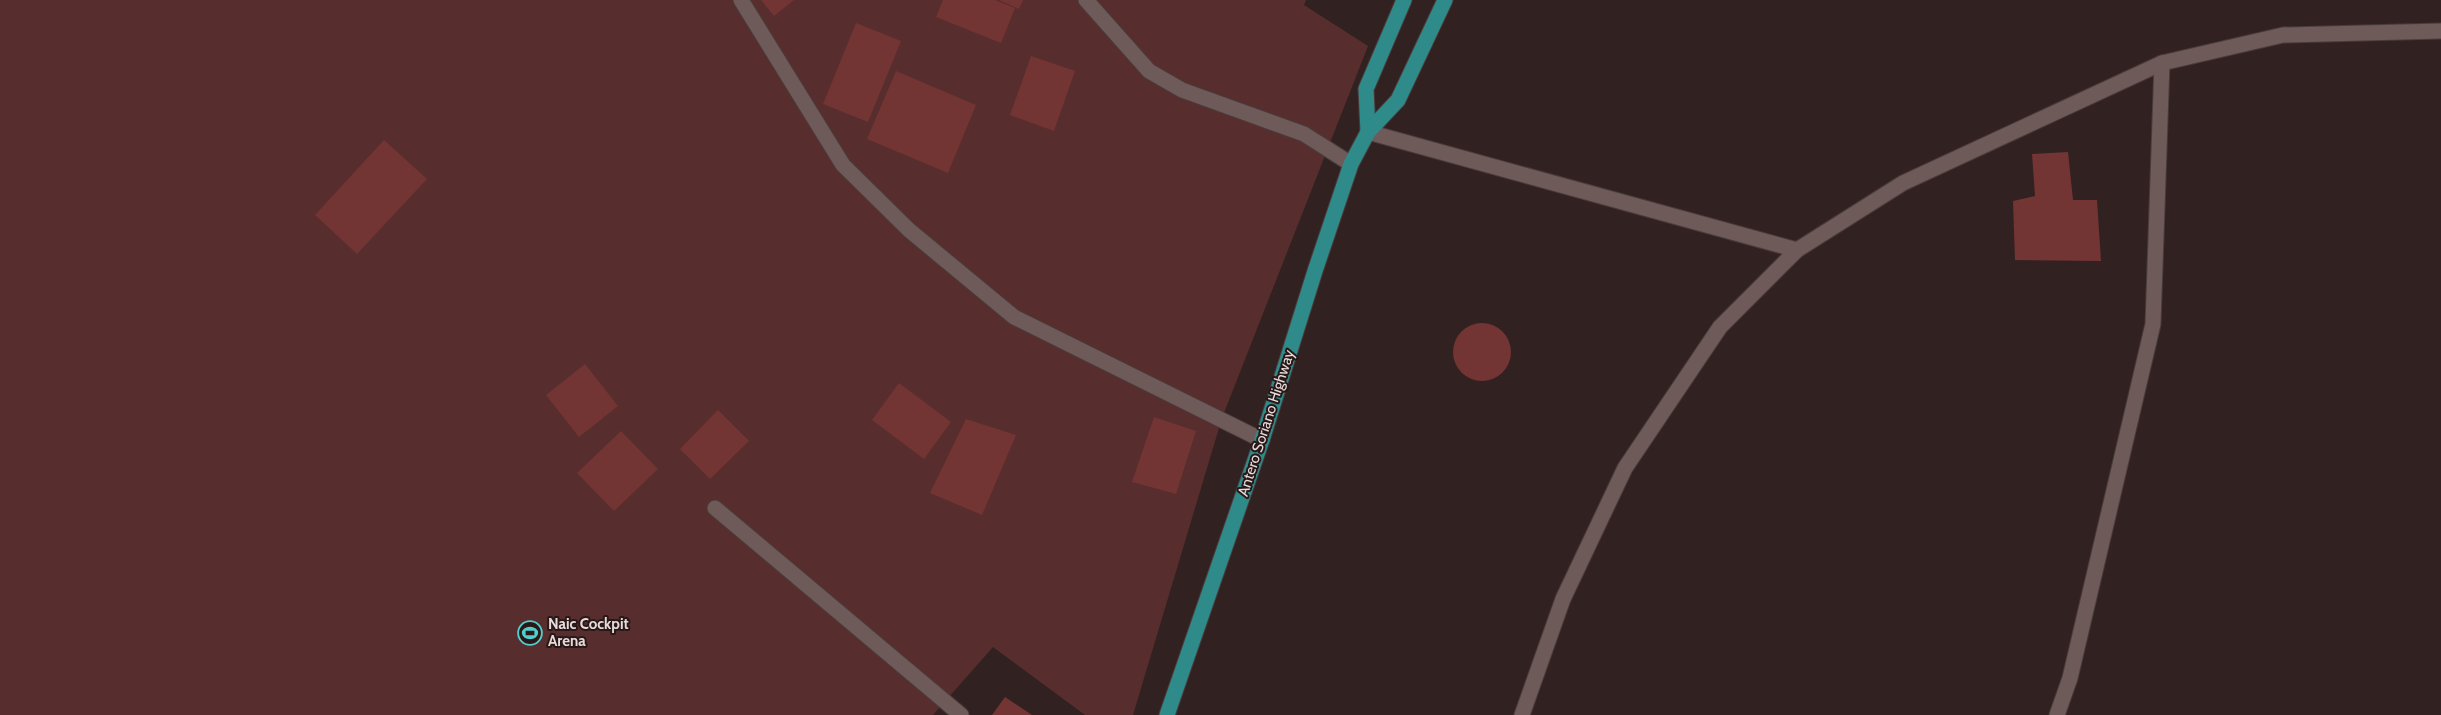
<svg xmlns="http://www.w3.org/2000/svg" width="2441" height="715" font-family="Cabin,sans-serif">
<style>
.green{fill:#572e2d}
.building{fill:#733434}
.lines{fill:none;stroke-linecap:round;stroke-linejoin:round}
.street-casing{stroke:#4a3c3c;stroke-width:17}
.primary-casing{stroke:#4a3c3c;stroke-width:17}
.street{stroke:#6e5a59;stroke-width:15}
.primary{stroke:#2e8b8a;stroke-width:15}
.labels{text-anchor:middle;stroke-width:4;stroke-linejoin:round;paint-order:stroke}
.street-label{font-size:15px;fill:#e6dada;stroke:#281817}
.poi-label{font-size:15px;font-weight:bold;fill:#e6dada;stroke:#281817;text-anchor:start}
</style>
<rect width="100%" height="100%" fill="#322121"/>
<polygon class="green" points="0,0 1306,0 1304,5 1368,46 1222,418 1133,715 1085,715 993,647 933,715 0,715"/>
<g class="building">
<polygon points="761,0 794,0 774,16"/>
<polygon points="943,0 995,0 1015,8 1001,43 936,17"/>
<polygon points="999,0 1023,0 1019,9"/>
<polygon points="856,23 901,41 868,122 823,104"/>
<polygon points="1031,56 1075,71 1054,131 1010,115"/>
<polygon points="896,71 976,105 948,173 867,139"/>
<polygon points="384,140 427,179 357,254 315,215"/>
<polygon points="2068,152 2073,200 2097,200 2101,261 2015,260 2013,201 2035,196 2032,154"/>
<circle cx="1482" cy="352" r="29"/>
<polygon points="585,364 618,406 579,437 546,395"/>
<polygon points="899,383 951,422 924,459 872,420"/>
<polygon points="718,410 749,441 710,479 680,449"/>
<polygon points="1154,417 1196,431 1176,494 1132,482"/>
<polygon points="966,419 1016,435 982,515 930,493"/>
<polygon points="621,431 658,469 614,511 577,473"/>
<polygon points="1005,697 1032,715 992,715"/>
</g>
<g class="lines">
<g class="street-casing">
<g id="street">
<polyline points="741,0 843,165 909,230 1014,317 1262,440"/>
<polyline points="1086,0 1149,71 1182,90 1304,134 1351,164"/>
<polyline points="1368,132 1797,250"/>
<polyline points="715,508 961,715"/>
<polyline points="1522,715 1563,599 1625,468 1720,327 1797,250 1903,183 2162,63 2283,35 2441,31"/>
<polyline points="2057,715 2070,678 2153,324 2162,63"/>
</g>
</g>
<g class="primary-casing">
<g id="primary">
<polyline points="1368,132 1366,89 1404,0"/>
<polyline points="1167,715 1262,440 1315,271 1351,164 1368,132 1398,100 1445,0"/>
</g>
</g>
<use href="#street" class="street"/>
<use href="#primary" class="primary"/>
</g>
<defs>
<g id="stadium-ring" transform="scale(1.25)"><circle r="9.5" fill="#281817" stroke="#53cdcb" stroke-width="1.5"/><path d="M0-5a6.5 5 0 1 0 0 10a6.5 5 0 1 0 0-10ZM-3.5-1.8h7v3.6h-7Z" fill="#53cdcb"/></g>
</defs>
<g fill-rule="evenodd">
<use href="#stadium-ring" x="530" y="633"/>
</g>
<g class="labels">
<g class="street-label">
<text transform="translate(1266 423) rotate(-72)" y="5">Antero Soriano Highway</text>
</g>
<g class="poi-label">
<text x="548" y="629">Naic Cockpit<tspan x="548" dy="17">Arena</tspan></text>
</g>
</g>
</svg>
